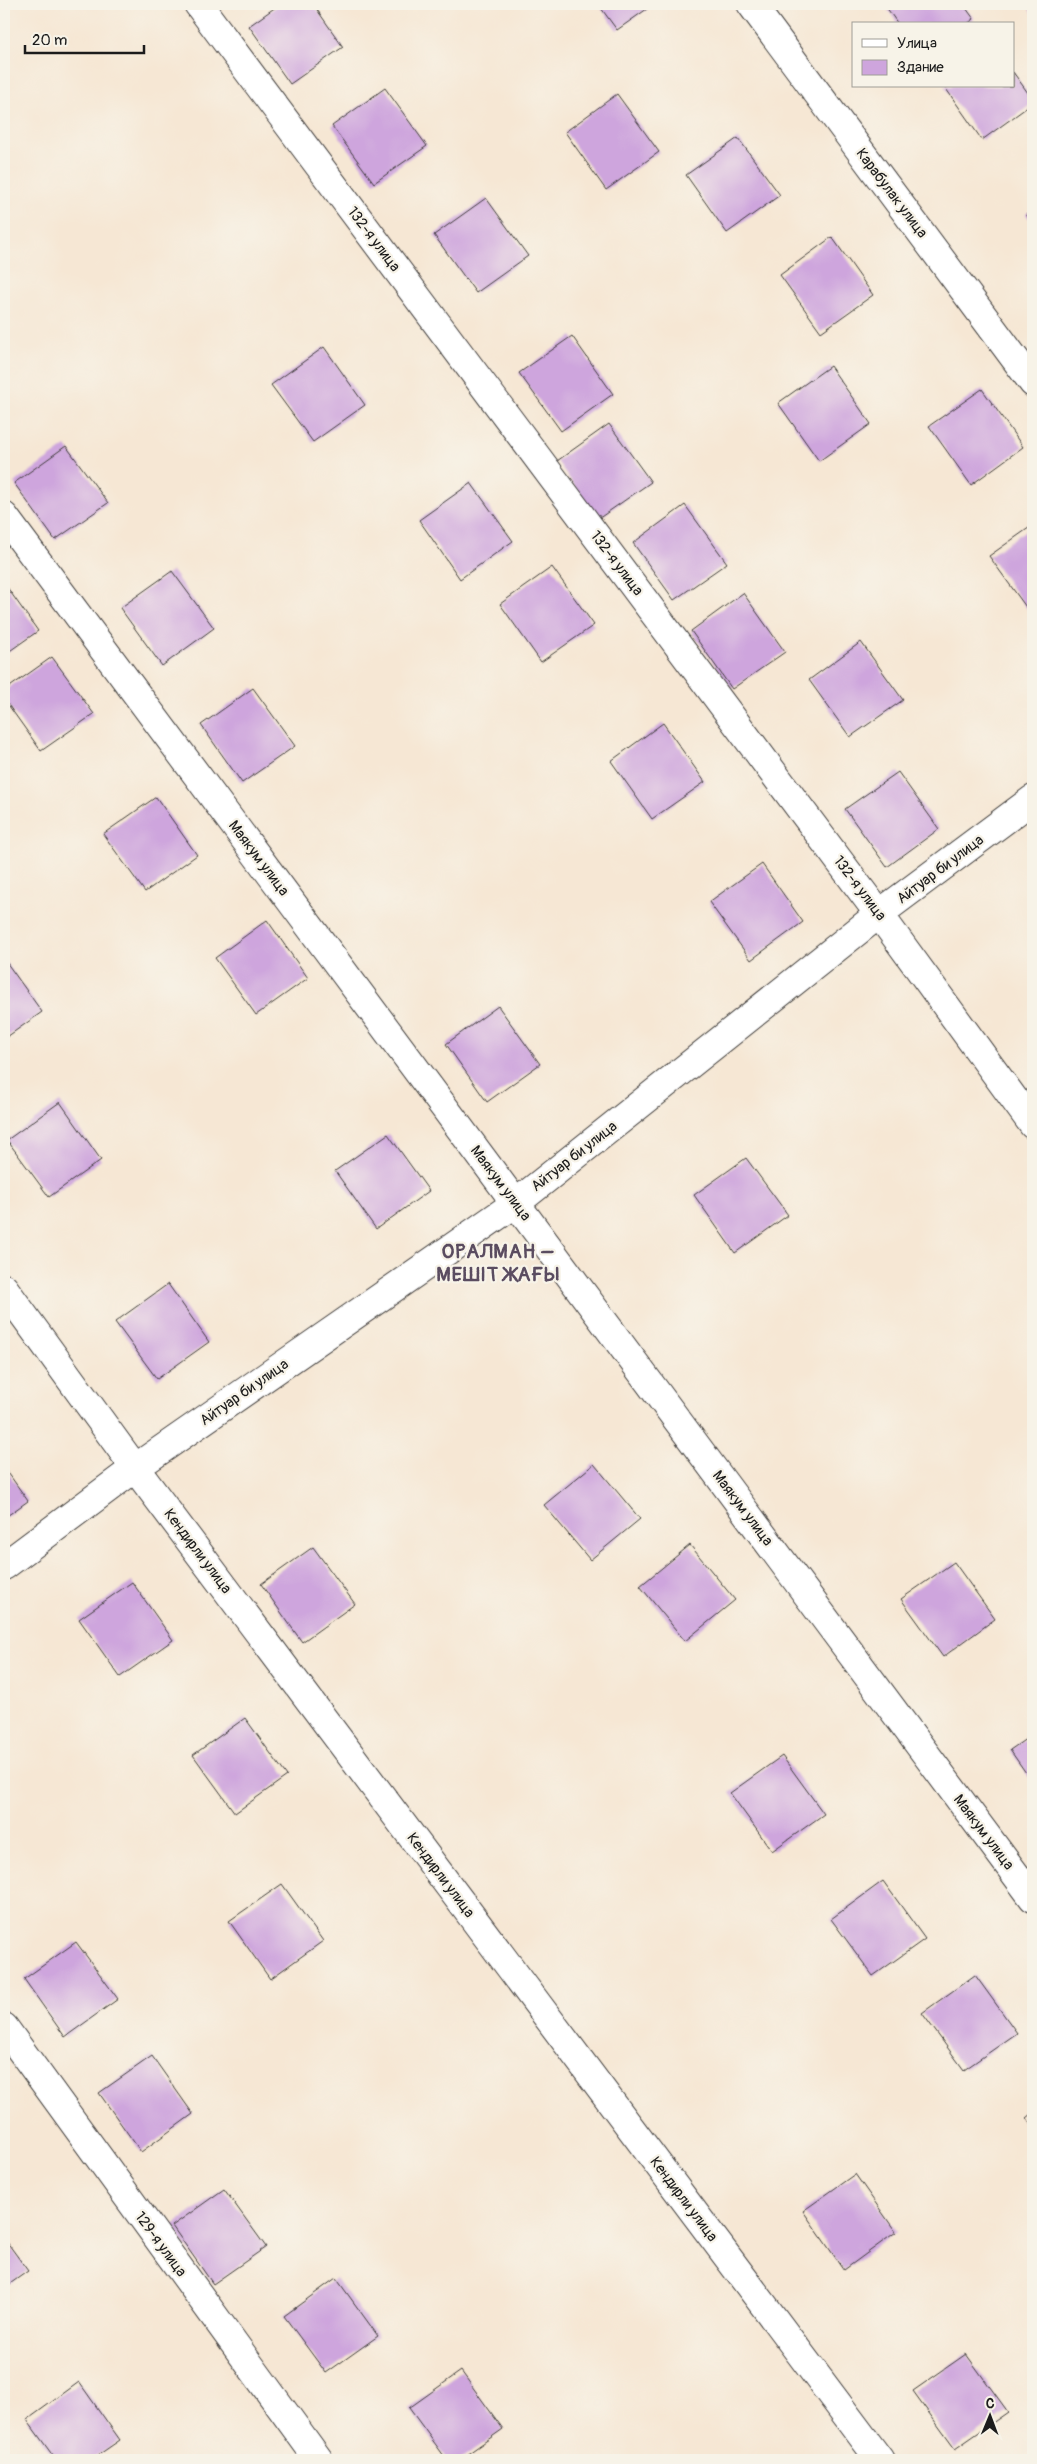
<svg xmlns="http://www.w3.org/2000/svg" width="1037" height="2464" font-family="Pangolin,sans-serif">
<style>
.building{fill:#cea5dd}
.lines{fill:none;stroke-linecap:round;stroke-linejoin:round}
.minor-casing{stroke:#3d3a38;stroke-width:30}
.minor{stroke:#fff;stroke-width:28}
.labels{text-anchor:middle;stroke-width:4.5;stroke-linejoin:round;paint-order:stroke}
.street-label{font-size:15px;fill:#1c1c1c;stroke:#f7f3e8}
.district-label{font-size:20px;font-weight:bold;letter-spacing:1px;fill:#5a4c60;stroke:#f7f3e8}
</style>
<rect width="100%" height="100%" fill="#f7f3e8"/>
<filter id="ink" filterUnits="userSpaceOnUse"><feTurbulence type="fractalNoise" baseFrequency=".02" numOctaves="2"/><feDisplacementMap in="SourceGraphic" scale="10" xChannelSelector="R" yChannelSelector="G"/><feConvolveMatrix kernelMatrix="1 2 1 2 8 2 1 2 1" color-interpolation-filters="sRGB"/></filter>
<filter id="wash" filterUnits="userSpaceOnUse"><feTurbulence type="fractalNoise" baseFrequency=".0096" numOctaves="4" result="noise"/><feDisplacementMap in="SourceGraphic" scale="20" xChannelSelector="R" yChannelSelector="G"/><feGaussianBlur stdDeviation="1.12" result="paint"/><feColorMatrix in="noise" values="0 0 0 0 0 0 0 0 0 0 0 0 0 0 0 0 0 1.4 0 .05"/><feComposite in="paint" operator="in"/></filter>
<g filter="url(#wash)">
<rect width="100%" height="100%" fill="#f6e7d4"/>
<g id="blocks">
<g class="building">
<polygon points="280,4 313,4 343,47 290,84 249,26"/>
<polygon points="598,4 654,4 617,30"/>
<polygon points="884,4 963,4 974,19 967,24 898,24"/>
<polygon points="1026,4 1033,4 1033,14"/>
<polygon points="1013,72 1033,100 1033,103 982,140 944,86 1013,86"/>
<polygon points="385,88 427,146 374,183 332,126"/>
<polygon points="617,94 659,152 606,190 565,132"/>
<polygon points="738,138 780,195 727,233 686,175"/>
<polygon points="486,198 528,256 476,293 434,235"/>
<polygon points="1033,209 1033,224 1026,214"/>
<polygon points="832,237 873,295 821,332 780,275"/>
<polygon points="572,336 613,394 561,431 519,373"/>
<polygon points="324,347 365,405 313,442 271,385"/>
<polygon points="830,366 871,424 819,461 778,403"/>
<polygon points="982,389 1023,447 971,485 929,426"/>
<polygon points="609,424 651,482 598,519 557,461"/>
<polygon points="66,446 108,503 55,540 14,483"/>
<polygon points="471,483 513,541 460,579 419,520"/>
<polygon points="685,505 727,563 674,600 633,543"/>
<polygon points="1033,525 1033,612 1031,614 989,556"/>
<polygon points="552,567 594,625 541,662 500,604"/>
<polygon points="172,571 214,628 162,666 120,608"/>
<polygon points="4,583 38,631 4,655"/>
<polygon points="743,593 785,652 732,689 691,631"/>
<polygon points="861,642 903,700 850,737 809,680"/>
<polygon points="52,657 94,714 41,751 4,699 4,691"/>
<polygon points="253,688 295,746 242,783 201,725"/>
<polygon points="663,723 705,782 652,819 611,761"/>
<polygon points="898,772 939,829 887,867 845,809"/>
<polygon points="156,797 197,855 145,892 103,834"/>
<polygon points="762,864 803,922 751,960 709,902"/>
<polygon points="267,920 308,978 256,1015 215,958"/>
<polygon points="4,959 42,1012 4,1039"/>
<polygon points="498,1006 540,1064 487,1102 446,1044"/>
<polygon points="60,1102 101,1160 49,1197 7,1140"/>
<polygon points="388,1134 429,1191 376,1229 335,1171"/>
<polygon points="746,1158 788,1215 735,1253 694,1195"/>
<polygon points="168,1284 209,1342 157,1379 115,1322"/>
<polygon points="594,1464 640,1519 590,1560 544,1505"/>
<polygon points="4,1467 28,1501 4,1518"/>
<polygon points="690,1545 735,1600 685,1641 640,1586"/>
<polygon points="313,1547 355,1604 302,1642 261,1584"/>
<polygon points="954,1562 995,1619 943,1657 901,1599"/>
<polygon points="132,1582 173,1640 120,1677 79,1619"/>
<polygon points="245,1718 287,1776 235,1813 193,1755"/>
<polygon points="1033,1734 1033,1783 1010,1750"/>
<polygon points="782,1756 824,1814 772,1851 730,1793"/>
<polygon points="883,1881 925,1939 873,1976 831,1919"/>
<polygon points="282,1884 323,1941 270,1979 229,1921"/>
<polygon points="76,1942 118,1999 65,2037 24,1979"/>
<polygon points="975,1975 1017,2033 964,2070 922,2013"/>
<polygon points="152,2056 193,2114 141,2152 99,2093"/>
<polygon points="1033,2113 1033,2127 1027,2118"/>
<polygon points="855,2174 896,2232 844,2270 803,2211"/>
<polygon points="224,2189 266,2247 213,2284 172,2226"/>
<polygon points="4,2238 28,2271 4,2288"/>
<polygon points="336,2278 378,2336 326,2373 284,2316"/>
<polygon points="966,2354 1008,2412 955,2449 913,2391"/>
<polygon points="461,2371 503,2429 459,2460 447,2460 409,2408"/>
<polygon points="79,2382 120,2440 91,2460 56,2460 27,2420"/>
</g>
</g>
</g>
<g filter="url(#ink)">
<use href="#blocks" fill-opacity="0" stroke="#3d3a38" stroke-width="1"/>
<g class="lines">
<g class="minor-casing">
<g id="minor">
<polyline points="198,4 879,914 1033,1125"/>
<polyline points="751,4 1033,383"/>
<polyline points="4,516 1033,1898"/>
<polyline points="4,1288 135,1468 880,2460"/>
<polyline points="4,1566 135,1468 516,1203 879,914 1033,799"/>
<polyline points="4,2027 319,2460"/>
</g>
</g>
<use href="#minor" class="minor"/>
</g>
</g>
<g class="labels">
<g class="street-label">
<text transform="translate(892 193) rotate(53)" y="5">Карабулак улица</text>
<text transform="translate(374 239) rotate(53)" y="5">132-я улица</text>
<text transform="translate(617 563) rotate(53)" y="5">132-я улица</text>
<text transform="translate(259 858) rotate(53)" y="5">Маякум улица</text>
<text transform="translate(940 869) rotate(-37)" y="5">Айтуар би улица</text>
<text transform="translate(860 888) rotate(53)" y="5">132-я улица</text>
<text transform="translate(574 1156) rotate(-38)" y="5">Айтуар би улица</text>
<text transform="translate(501 1183) rotate(53)" y="5">Маякум улица</text>
<text transform="translate(244 1392) rotate(-35)" y="5">Айтуар би улица</text>
<text transform="translate(743 1508) rotate(53)" y="5">Маякум улица</text>
<text transform="translate(198 1551) rotate(53)" y="5">Кендирли улица</text>
<text transform="translate(984 1832) rotate(53)" y="5">Маякум улица</text>
<text transform="translate(441 1875) rotate(53)" y="5">Кендирли улица</text>
<text transform="translate(684 2199) rotate(53)" y="5">Кендирли улица</text>
<text transform="translate(161 2244) rotate(54)" y="5">129-я улица</text>
</g>
<g class="district-label">
<text x="498" y="1258">ОРАЛМАН –<tspan x="498" dy="23">МЕШІТ ЖАҒЫ</tspan></text>
</g>
</g>
<rect width="1037" height="2464" fill="none" stroke="#f7f3e8" stroke-width="20"/>
<rect x="852" y="22" width="162" height="65" fill="#f7f3e8" stroke="#9f9d96"/>
<rect x="862" y="39" width="25" height="8" fill="#ffffff" stroke="#9f9d96"/>
<text x="897" y="48" font-size="15" fill="#1c1c1c">Улица</text>
<rect x="862" y="60" width="25" height="15" fill="#cea5dd" stroke="#9f9d96"/>
<text x="897" y="72" font-size="15" fill="#1c1c1c">Здание</text>
<g transform="translate(990 2416) rotate(1)" stroke="#f7f3e8" stroke-width="4" paint-order="stroke">
<path d="M0-4L9 19L0 12L-9 19Z" fill="#1c1c1c"/>
<text y="-8" font-size="14" font-weight="bold" text-anchor="middle" fill="#1c1c1c">С</text>
</g>
<path d="M25 45v8h119v-8" fill="none" stroke="#1c1c1c" stroke-width="2.5"/>
<text x="32" y="45" font-size="15" fill="#1c1c1c" stroke="#f7f3e8" stroke-width="4" paint-order="stroke">20 m</text>
</svg>
